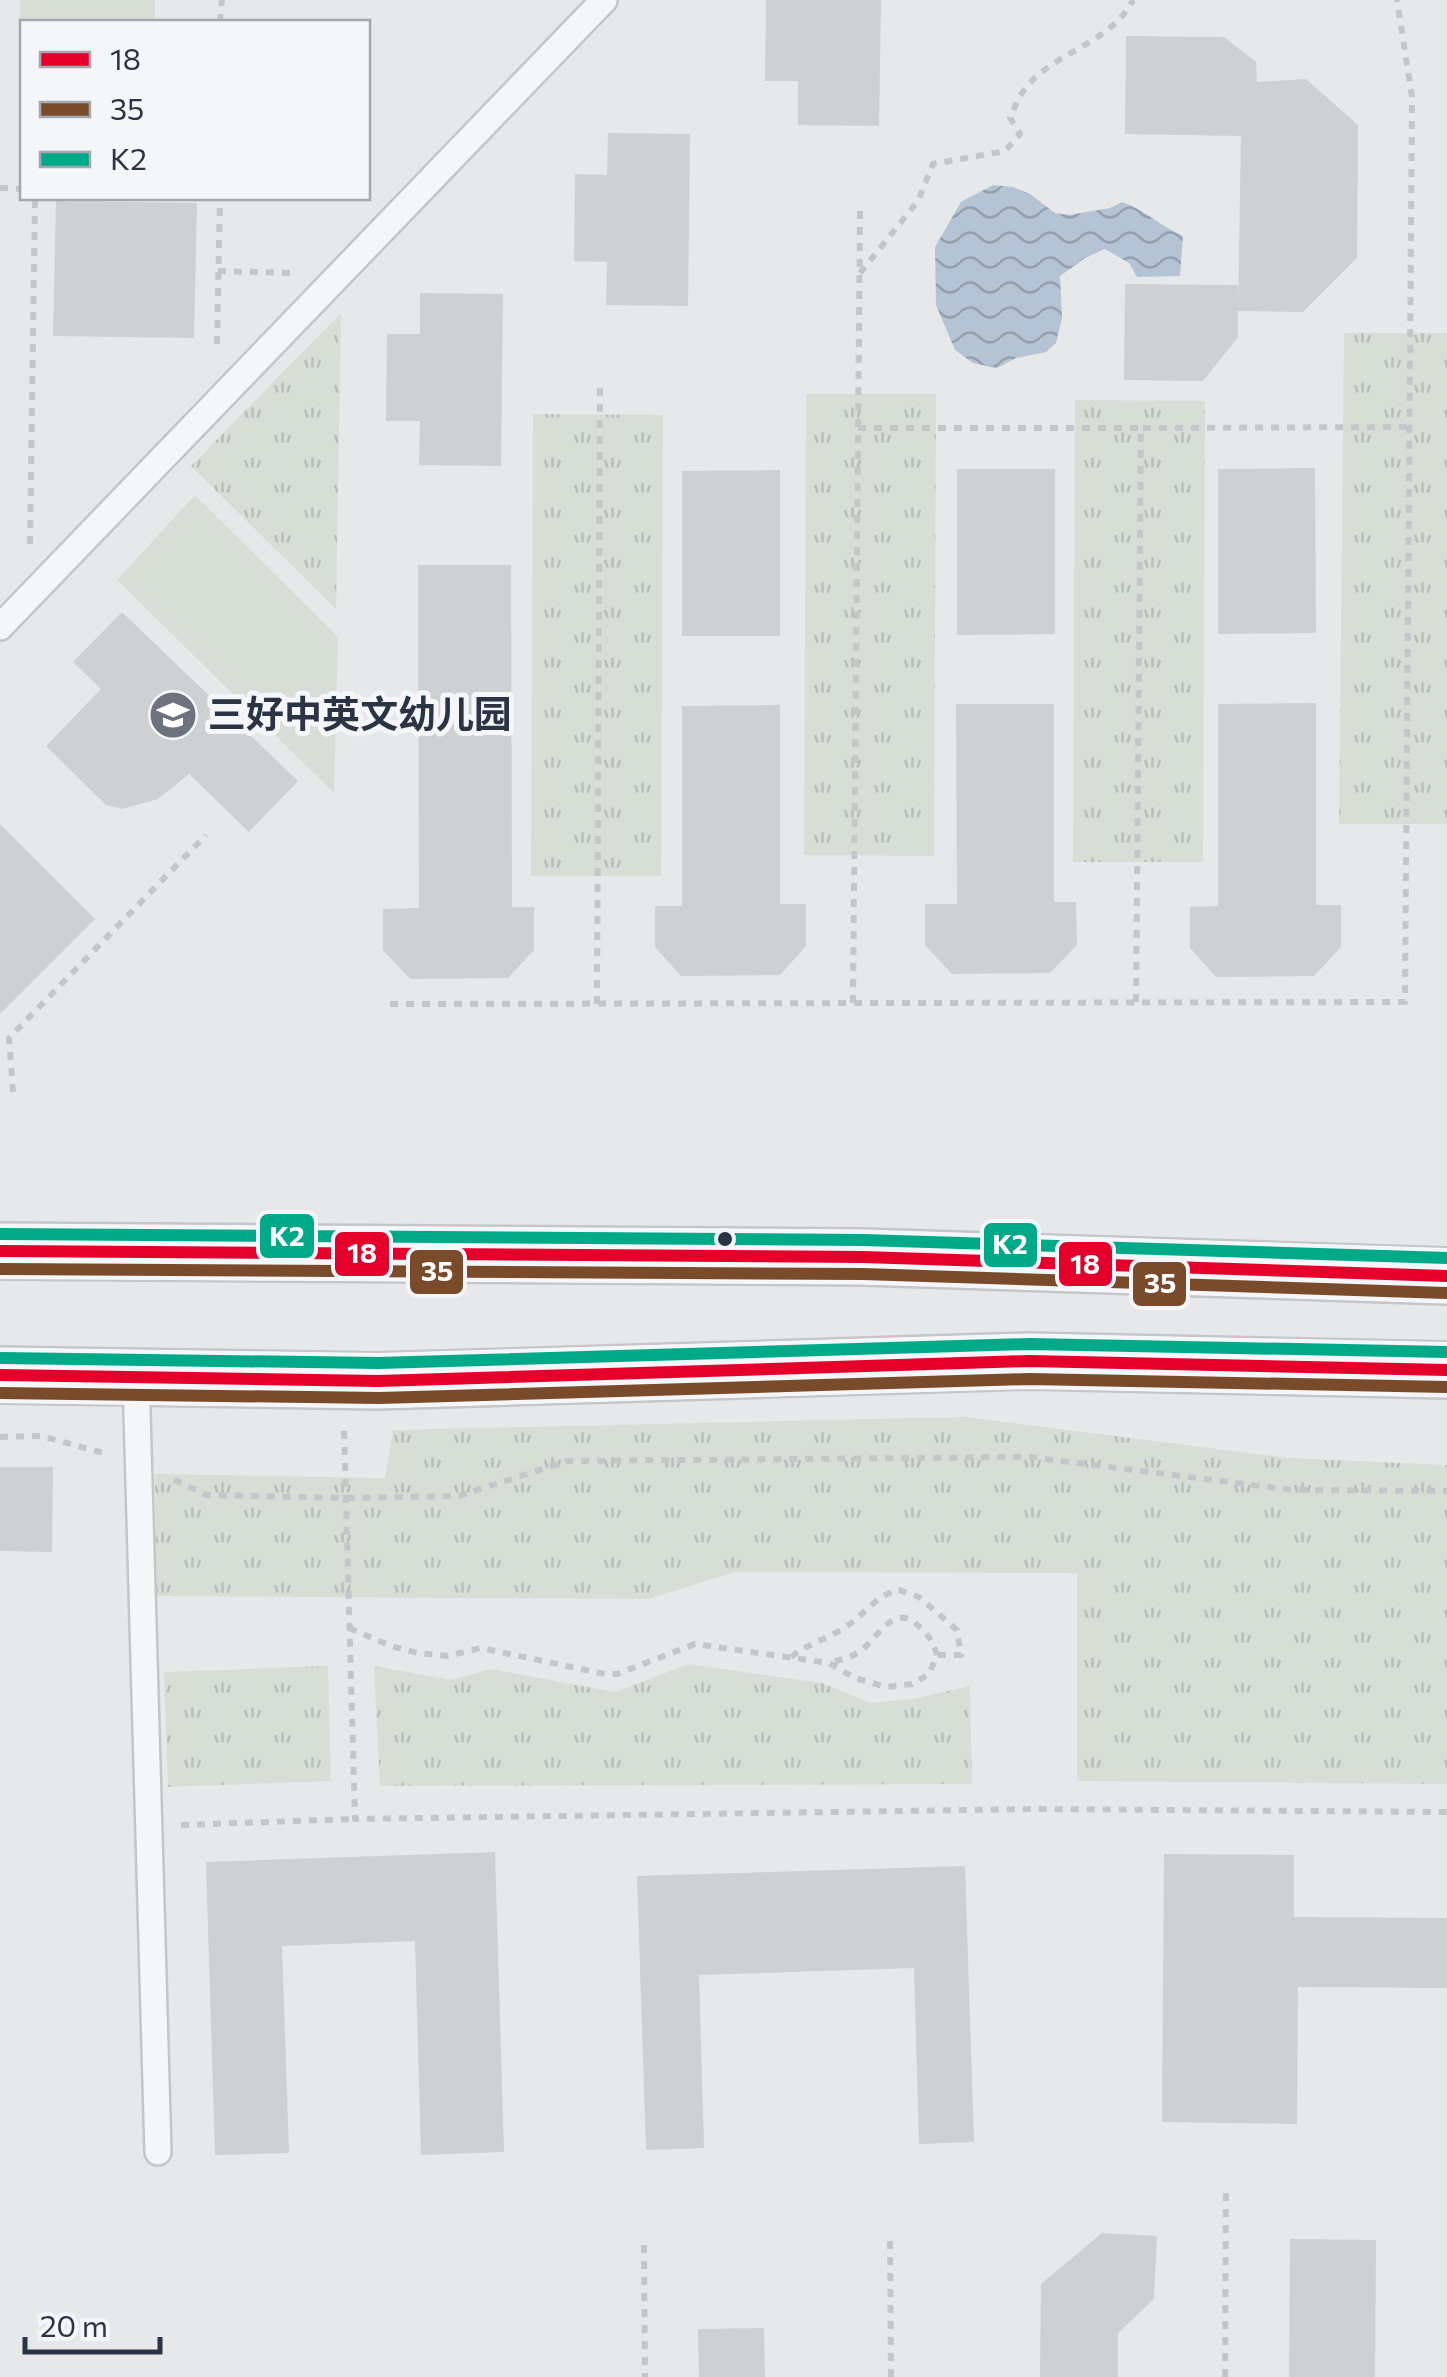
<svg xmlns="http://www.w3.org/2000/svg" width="1447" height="2377" font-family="Commissioner,'Noto Sans SC',sans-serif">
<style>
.grass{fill:url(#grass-tufts)}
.park{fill:#d6ded6}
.water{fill:url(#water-waves)}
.building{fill:#ced0d3}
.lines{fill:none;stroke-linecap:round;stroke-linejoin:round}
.service-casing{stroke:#c4c6c8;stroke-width:30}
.secondary-casing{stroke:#c4c6c8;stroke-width:60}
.path{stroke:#c5c6ca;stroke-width:6;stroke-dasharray:8 8;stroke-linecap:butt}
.service{stroke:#f5f6f7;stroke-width:25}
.secondary{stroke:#f8f8f8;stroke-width:55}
.bus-1-casing{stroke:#f4f6f9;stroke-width:20}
.bus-2-casing{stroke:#f4f6f9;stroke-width:20}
.bus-3-casing{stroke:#f4f6f9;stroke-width:20}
.bus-1{stroke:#e4002b;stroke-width:12}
.bus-2{stroke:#7a4b2a;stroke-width:12}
.bus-3{stroke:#0a8;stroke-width:12}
.bus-dot{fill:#2b3445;stroke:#f4f6f9;stroke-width:4}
.labels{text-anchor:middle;stroke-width:10;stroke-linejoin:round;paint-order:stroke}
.poi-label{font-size:38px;font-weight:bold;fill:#2b3445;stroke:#f4f6f9;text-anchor:start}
.line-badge{stroke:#f4f6f9;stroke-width:4}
.badge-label{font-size:28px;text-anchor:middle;font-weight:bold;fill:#fff}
</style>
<defs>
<pattern id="grass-tufts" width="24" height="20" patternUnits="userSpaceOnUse" patternTransform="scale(2.5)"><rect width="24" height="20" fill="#d6ded6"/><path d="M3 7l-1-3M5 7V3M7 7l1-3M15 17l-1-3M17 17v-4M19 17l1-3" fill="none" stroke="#b8bfb9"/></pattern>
<pattern id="water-waves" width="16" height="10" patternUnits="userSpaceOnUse" patternTransform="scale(2.5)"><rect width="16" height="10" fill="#b4c4d5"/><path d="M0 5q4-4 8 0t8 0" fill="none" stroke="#93a0af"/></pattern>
</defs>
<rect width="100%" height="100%" fill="#e6e8ea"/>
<g class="grass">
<polygon points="341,313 336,609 191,466"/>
<polygon points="1344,333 1447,333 1447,824 1339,824"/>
<polygon points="806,394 936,394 934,856 804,855"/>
<polygon points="1075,400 1205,401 1203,862 1073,862"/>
<polygon points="533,414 663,415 661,876 531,876"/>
<polygon points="965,1417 1287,1458 1447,1465 1447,1784 1077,1781 1077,1573 735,1572 648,1599 156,1596 155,1474 385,1478 393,1430"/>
<polygon points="689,1664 822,1683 870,1703 913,1699 970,1686 972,1784 380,1786 374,1666 451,1680 491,1669 615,1692"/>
<polygon points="328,1666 331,1781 168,1787 164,1672"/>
</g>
<g class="park">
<polygon points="20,0 155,0 155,22 22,22 22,172 19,172"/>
<polygon points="195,495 338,637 334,793 117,580"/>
</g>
<path class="water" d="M993,185L1013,187L1030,194L1055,213L1069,215L1110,208L1122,202C1145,210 1160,226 1183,236L1180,276L1137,277L1129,263L1105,249L1085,258L1060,276L1062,318L1056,343L1046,352L1016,358L997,368L973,363L955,350L936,305L935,247L961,202Z"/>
<g class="building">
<polygon points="766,0 881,0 879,126 798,125 798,81 765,81"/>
<polygon points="1126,36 1224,37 1256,62 1257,82 1306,79 1358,125 1357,258 1303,312 1238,311 1241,136 1125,134"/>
<polygon points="608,133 690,134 688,306 606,305 607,262 574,261 575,174 607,175"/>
<polygon points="56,201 197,203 194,338 53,336"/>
<polygon points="1125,284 1238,285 1238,337 1203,381 1124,380"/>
<polygon points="420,293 503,294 501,466 419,465 420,421 386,421 387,334 420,334"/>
<polygon points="1315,468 1316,633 1218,634 1218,469"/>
<polygon points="957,469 1055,469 1055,634 957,635"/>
<polygon points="780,470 780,636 682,636 682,471"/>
<polygon points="418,565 511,565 512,907 534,907 534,950 508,978 410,979 383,950 383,909 419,908"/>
<polygon points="122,612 298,781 249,832 189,774 158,799 122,809 106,805 46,746 101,689 73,662"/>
<polygon points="1316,703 1316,905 1341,905 1341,947 1314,976 1216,977 1190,948 1190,907 1218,906 1218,704"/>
<polygon points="956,704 1054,704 1054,902 1076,902 1077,945 1050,973 952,974 925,945 925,904 957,904"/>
<polygon points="780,705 780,904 806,904 806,946 780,975 681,976 655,947 655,906 682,906 682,706"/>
<polygon points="0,824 95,919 0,1014"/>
<polygon points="0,1467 53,1467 52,1552 0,1551"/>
<polygon points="495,1852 504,2152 421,2155 415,1941 282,1946 289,2153 215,2155 206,1862"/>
<polygon points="1164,1854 1294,1855 1294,1917 1447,1918 1447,1988 1298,1987 1297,2124 1162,2122"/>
<polygon points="965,1866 974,2142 919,2144 914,1968 699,1975 704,2148 646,2150 637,1876"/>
<polygon points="1102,2233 1157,2236 1154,2299 1118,2333 1118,2377 1040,2377 1041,2284"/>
<polygon points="1290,2239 1376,2240 1375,2377 1289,2377"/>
<polygon points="764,2328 765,2377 699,2377 698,2329"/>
</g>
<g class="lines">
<g class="service-casing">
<g id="service">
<polyline points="0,627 604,0"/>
<polyline points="136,1377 158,2152"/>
</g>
</g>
<g class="secondary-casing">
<g id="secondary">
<polyline points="0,1251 863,1257 1447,1276"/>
<polyline points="0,1375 378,1381 1029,1361 1447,1370"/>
</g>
</g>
<g class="path">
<polyline points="220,22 222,0"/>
<polyline points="0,188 22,189"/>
<polyline points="218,271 292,273"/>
<path d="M860,273L918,201L933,164L1005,151L1020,134L1010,118C1014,109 1018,98 1024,90C1052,52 1111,44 1133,0"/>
<polyline points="217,344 220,198"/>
<polyline points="858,428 1141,428"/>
<polyline points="30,544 35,198"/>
<polyline points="1136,1002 1141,428 1409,427"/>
<polyline points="853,1003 860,211"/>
<polyline points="390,1004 1405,1002 1412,97 1397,0"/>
<polyline points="597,1004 600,385"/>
<polyline points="13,1092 9,1038 206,835"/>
<polyline points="344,1431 355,1819 1036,1809 1447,1812"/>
<polyline points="0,1437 41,1436 107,1454"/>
<polyline points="174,1480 207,1495 346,1498 459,1496 567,1461 1030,1457 1292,1490 1447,1491"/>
<path d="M349,1628L391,1646L418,1653L447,1656L481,1648L605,1674H617L695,1644L829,1663L855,1678L886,1687L912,1684L929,1674L937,1655C933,1641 927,1633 915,1623C892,1604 875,1642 859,1652C850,1658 839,1660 829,1663"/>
<path d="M791,1657C809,1643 830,1638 847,1626C865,1614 877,1594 899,1590L919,1597L957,1630L961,1655H937"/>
<polyline points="181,1825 355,1819"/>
<polyline points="890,2241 891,2377"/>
<polyline points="644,2245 645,2377"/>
<polyline points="1225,2377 1226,2185"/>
</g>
<use href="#service" class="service"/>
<use href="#secondary" class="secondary"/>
<g class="bus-1-casing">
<g id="bus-1">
<polyline points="0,1251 863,1257 1447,1276"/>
<polyline points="0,1375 378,1381 1029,1361 1447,1370"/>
</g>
</g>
<g class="bus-2-casing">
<g id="bus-2">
<polyline points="0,1269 863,1274 1446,1293"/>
<polyline points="0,1393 379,1398 1029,1379 1447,1387"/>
</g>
</g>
<g class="bus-3-casing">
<g id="bus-3">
<polyline points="0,1234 863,1240 1447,1258"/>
<polyline points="0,1358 378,1363 1029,1344 1447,1352"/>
</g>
</g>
<use href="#bus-1" class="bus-1"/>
<use href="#bus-2" class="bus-2"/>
<use href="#bus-3" class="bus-3"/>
</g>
<defs>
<g id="school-disc" transform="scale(2.5)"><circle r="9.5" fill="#6c737f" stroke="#f4f6f9"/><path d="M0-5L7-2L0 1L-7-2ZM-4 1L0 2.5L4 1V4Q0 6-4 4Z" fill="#fff"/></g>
</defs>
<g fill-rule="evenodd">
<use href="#school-disc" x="173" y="715"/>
</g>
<circle class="bus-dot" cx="725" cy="1239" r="9"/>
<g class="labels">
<g class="poi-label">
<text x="208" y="728">三好中英文幼儿园</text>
</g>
</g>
<g class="line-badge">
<rect x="258" y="1212" width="58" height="48" rx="10" fill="#0a8"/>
<rect x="982" y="1221" width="57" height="48" rx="10" fill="#0a8"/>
<rect x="333" y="1230" width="58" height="48" rx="10" fill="#e4002b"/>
<rect x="1057" y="1240" width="57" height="48" rx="10" fill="#e4002b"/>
<rect x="408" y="1248" width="57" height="48" rx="10" fill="#7a4b2a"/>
<rect x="1131" y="1260" width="57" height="48" rx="10" fill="#7a4b2a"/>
</g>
<g class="badge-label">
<text x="287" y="1246">K2</text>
<text x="1010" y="1254">K2</text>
<text x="362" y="1263">18</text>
<text x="1085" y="1274">18</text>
<text x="437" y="1281">35</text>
<text x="1160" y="1293">35</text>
</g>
<rect x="20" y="20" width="350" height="180" fill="#f4f6f9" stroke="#a4a8b1" stroke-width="2.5"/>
<rect x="40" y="52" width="50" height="15" fill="#e4002b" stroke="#a4a8b1" stroke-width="2.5"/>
<text x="110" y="70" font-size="30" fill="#2b3445">18</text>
<rect x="40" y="102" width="50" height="15" fill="#7a4b2a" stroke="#a4a8b1" stroke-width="2.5"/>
<text x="110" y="120" font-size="30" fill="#2b3445">35</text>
<rect x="40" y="152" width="50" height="15" fill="#00aa88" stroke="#a4a8b1" stroke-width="2.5"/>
<text x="110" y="170" font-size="30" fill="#2b3445">K2</text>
<path d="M25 2337v15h135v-15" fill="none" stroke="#2b3445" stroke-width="5"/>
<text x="40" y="2337" font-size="30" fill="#2b3445" stroke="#f4f6f9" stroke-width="8" paint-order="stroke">20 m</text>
</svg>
